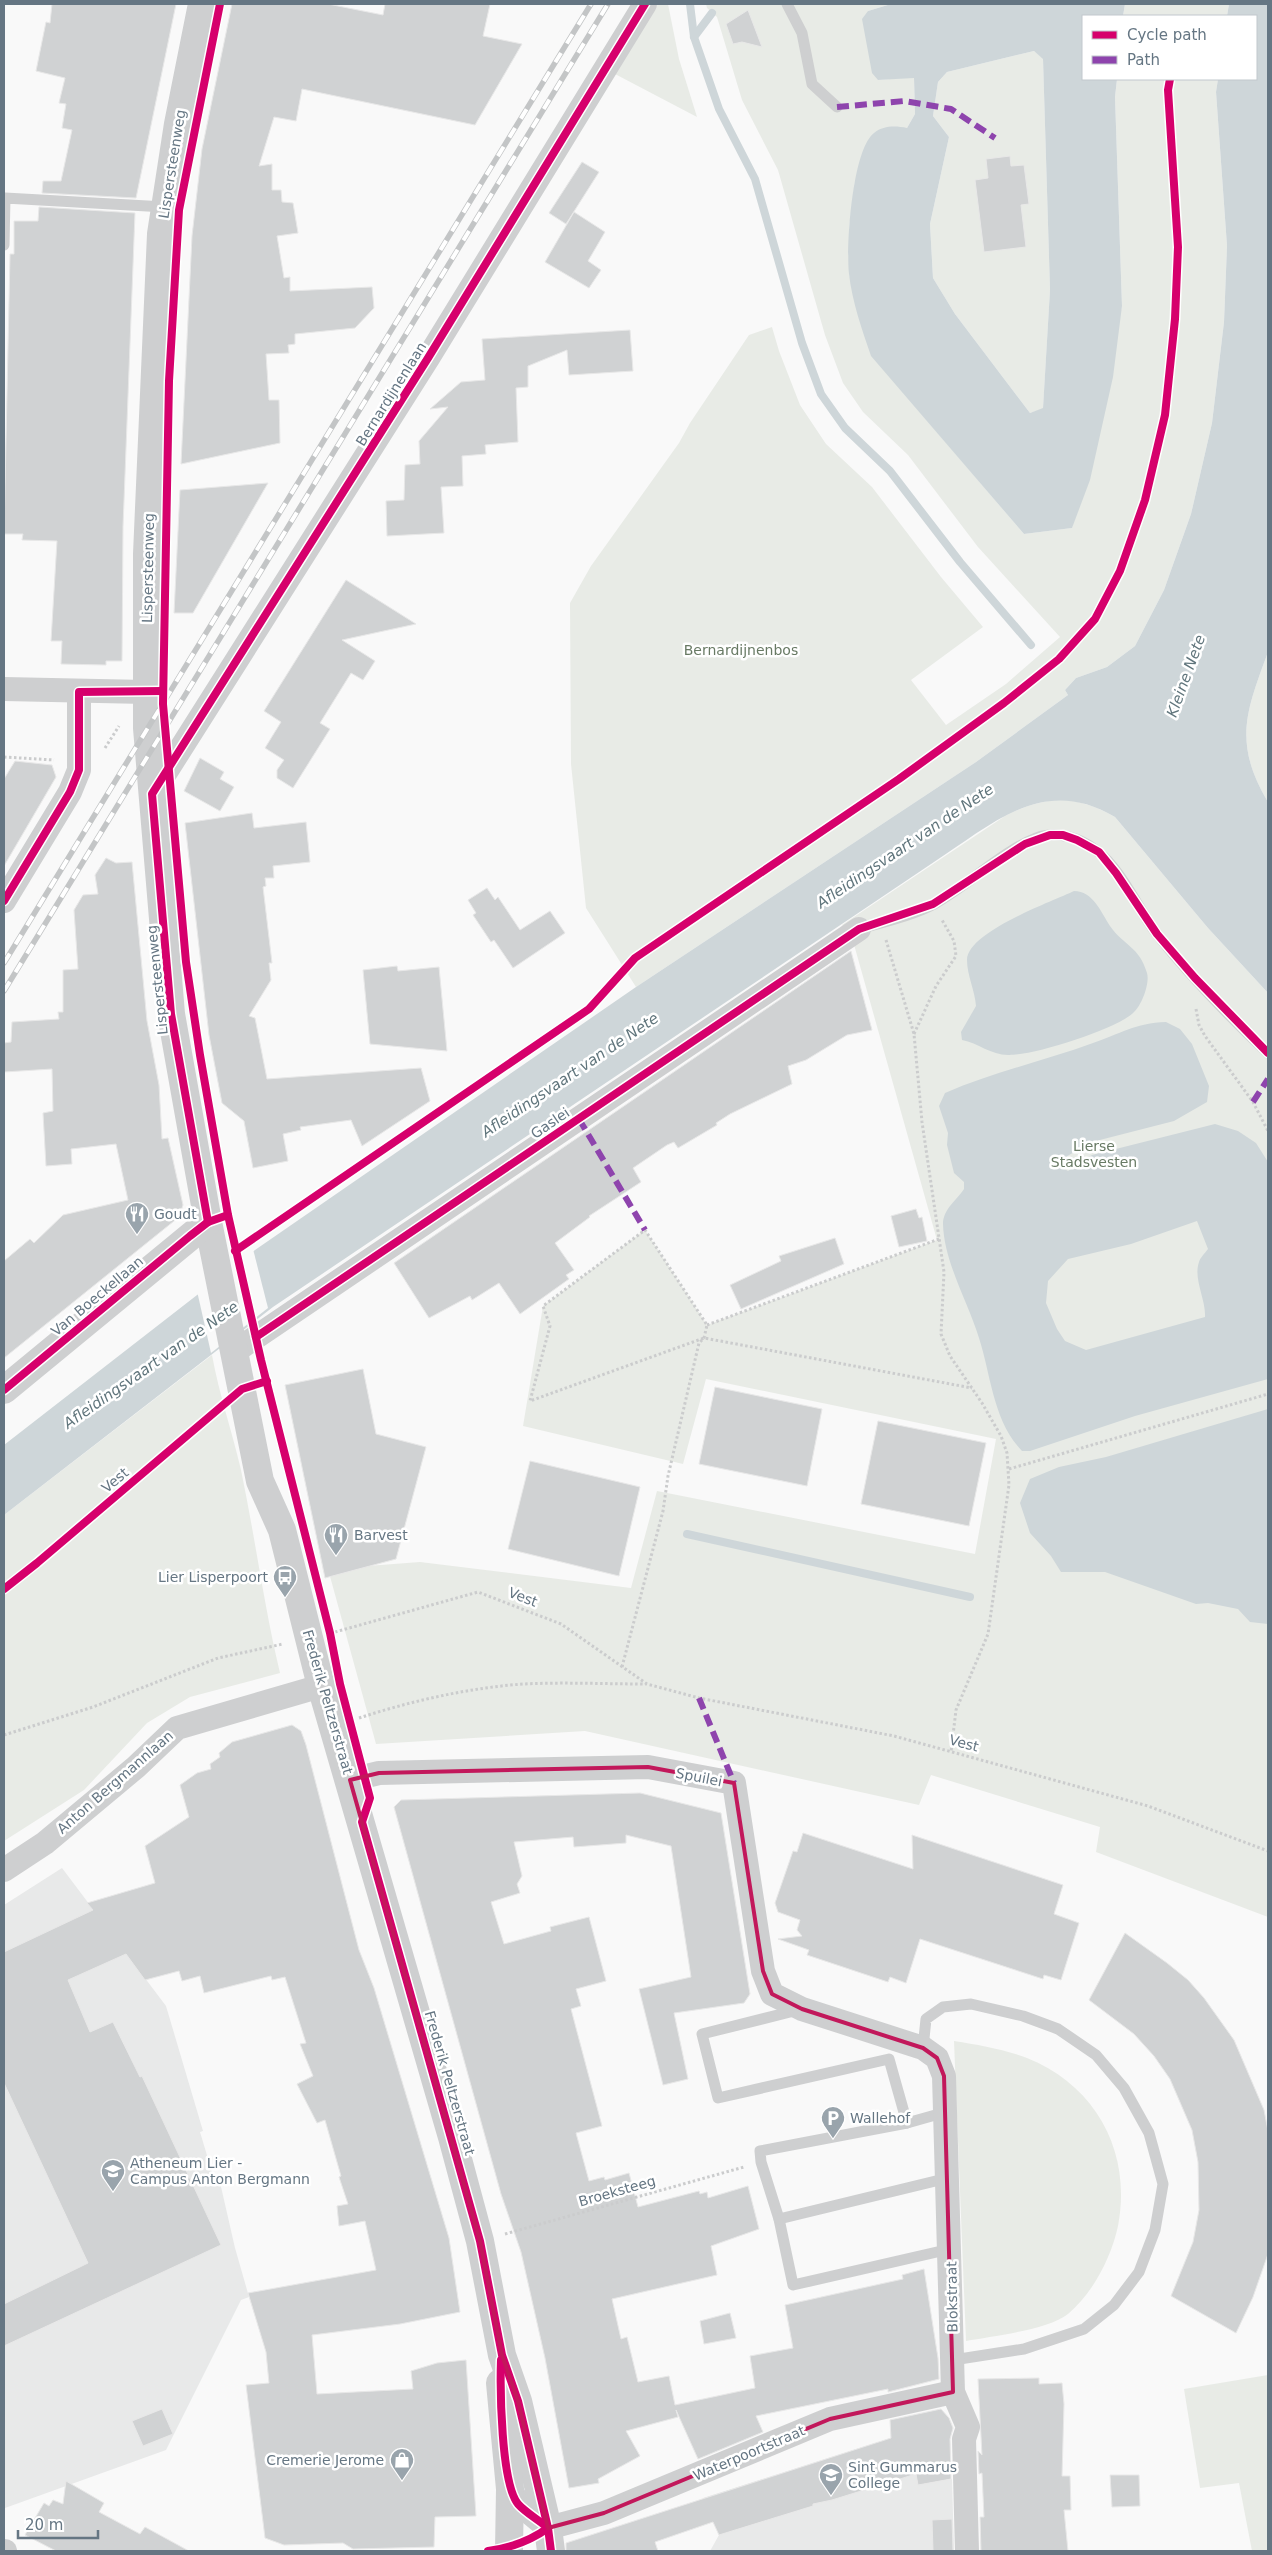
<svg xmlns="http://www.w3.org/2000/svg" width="1272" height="2555" font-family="'DejaVu Sans',sans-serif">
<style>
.built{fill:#e8e9e9}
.green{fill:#e8ebe6}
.water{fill:#ced6d9;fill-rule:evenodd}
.pier{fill:#f9f9f9}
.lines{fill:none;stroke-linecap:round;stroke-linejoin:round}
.stream{stroke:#ced6d9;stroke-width:8}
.building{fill:#d0d2d3;stroke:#e8e8e8}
.path{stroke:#cbcccd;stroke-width:3;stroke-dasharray:2.5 2.5;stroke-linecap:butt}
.service{stroke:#cecfd0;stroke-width:11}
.minor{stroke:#cecfd0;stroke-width:24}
.tertiary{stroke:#cecfd0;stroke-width:28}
.rail-casing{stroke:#c3c5c6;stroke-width:5.5}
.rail{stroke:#fff;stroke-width:4;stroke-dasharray:11;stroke-linecap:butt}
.quiet{stroke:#8e44ad;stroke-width:6;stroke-dasharray:12 6;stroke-linecap:butt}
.cycleway-casing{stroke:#fff;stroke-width:11}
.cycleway{stroke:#d6006c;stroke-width:8}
.marked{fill:none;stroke:#c2185b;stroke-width:4;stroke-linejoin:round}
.labels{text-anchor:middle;stroke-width:5;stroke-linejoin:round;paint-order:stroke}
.street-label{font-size:14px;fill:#657683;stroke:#fff}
.park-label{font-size:14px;fill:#687a64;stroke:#fff}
.poi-label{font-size:14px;fill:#657683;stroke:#fff;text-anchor:start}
.water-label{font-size:15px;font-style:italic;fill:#60757c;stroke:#fff}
</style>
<rect width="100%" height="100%" fill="#f9f9f9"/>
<g class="built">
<polygon points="62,1868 166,2006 203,2131 200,2132 209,2162 214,2179 219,2178 235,2248 249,2297 241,2300 166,2450 5,2508 4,1905"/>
<polygon points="891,2438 914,2461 918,2485 952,2479 954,2551 710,2551 719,2535 703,2498"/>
</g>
<g class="green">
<polygon points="658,4 668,4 679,59 697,117 615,74"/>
<polygon points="706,4 891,4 868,11 878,80 914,77 915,114 907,128 855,181 849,228 849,274 872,356 1024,534 1072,528 1122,306 1115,97 1117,79 1218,79 1216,92 1227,246 1224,322 1212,423 1191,514 1164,590 1135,646 1107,667 1076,678 1065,690 1068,695 976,762 636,987 586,908 571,764 570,603 591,566 679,443 690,423 749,335 772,327 779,351 800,405 826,444 872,487 941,577 983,627 911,680 946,725 1006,684 1060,637 978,547 908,455 863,412 843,383 825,335 778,170 742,100 717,17 707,8"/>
<polygon points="1125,4 1229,4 1227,16 1123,16"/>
<polygon points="1034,51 1043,58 1050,290 1043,409 1030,413 955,314 933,278 930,224 949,137 933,116 938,82 947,72"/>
<path d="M1268,652V802C1233,743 1246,712 1268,652Z"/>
<path d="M1063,799C1083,802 1098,807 1115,817L1208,928L1268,993V1917L1096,1852L1100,1827L931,1775L919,1805L585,1731L376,1744L328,1569L420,1562L631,1588L657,1491L975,1554L996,1439L706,1379L683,1464L523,1426L543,1306L645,1230L707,1325L937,1240L853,941L842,925L1005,816C1024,806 1042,801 1063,799Z"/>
<path d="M212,1355C219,1394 232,1431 241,1470C255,1537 264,1606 280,1673L190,1697L147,1723L84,1790L4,1841V1515Z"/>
<path d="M954,2041C979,2045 1003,2049 1027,2058C1097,2086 1132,2153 1118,2226C1111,2258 1093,2293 1068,2314C1048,2330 993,2336 966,2341Z"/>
<polygon points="1268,2375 1268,2551 1252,2551 1239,2483 1200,2488 1184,2389"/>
</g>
<g class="water">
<path d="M891,4H1125L1123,16H1083V79H1117L1115,97L1122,306L1113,377L1090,480L1072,528L1024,534L871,356C862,330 852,301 849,274C846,247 852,150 874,133C884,125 896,126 907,128L915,114L914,78L878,80L872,73L862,19L868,11ZM1034,51L1043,59L1050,290L1043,408L1030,413L955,314L933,278L930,224L949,137L933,116L938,82L947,72Z"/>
<path d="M1229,4H1268V652C1246,712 1233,743 1268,802V993L1208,928L1115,817C1043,774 993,824 934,862L273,1307L4,1515V1445L255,1250L636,987L976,762L1068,695L1065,690L1076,678L1107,667L1135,646L1164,590L1191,514L1212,423L1224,322L1227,246L1216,92L1218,79H1256V16H1227Z"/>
<path d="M1074,891C1093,891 1101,912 1110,926C1124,946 1139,946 1147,973C1150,983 1142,1005 1134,1012C1118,1029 1032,1056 1008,1055C991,1055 978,1043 962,1040L961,1032L976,1006C975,991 967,975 967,960C967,932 1051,902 1074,891Z"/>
<path d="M1166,1022L1180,1029L1192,1044L1209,1086L1207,1102L1174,1121L1092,1142L1062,1159L1061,1167L1068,1171L1092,1155L1215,1124L1238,1131L1256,1143L1268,1162V1379L1135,1416L1030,1451H1022C993,1421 991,1375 979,1338C968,1302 944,1262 943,1224C943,1209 957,1200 964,1189V1182L954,1173L947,1145L948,1133L939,1106L945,1093C993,1072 1044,1061 1093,1043C1120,1034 1135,1023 1166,1022ZM1197,1221L1208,1249C1205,1253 1200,1258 1199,1262C1193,1279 1206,1299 1205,1317L1086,1350L1065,1341L1057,1329L1046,1303L1048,1281L1068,1259L1131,1244Z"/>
<polygon points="1268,1409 1268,1624 1250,1622 1238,1609 1208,1603 1196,1604 1105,1572 1061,1572 1051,1556 1030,1533 1020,1503 1030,1479 1059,1467 1106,1457"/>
</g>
<polygon class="pier" points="253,1249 268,1308 211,1353 197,1291"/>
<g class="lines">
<g class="stream">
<polyline points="690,4 694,37 719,109 755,179 802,343 821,394 845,428 890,471 960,562 1031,645"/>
<polyline points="694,37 712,13"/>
<polyline points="687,1534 970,1597"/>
</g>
</g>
<g class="building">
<polygon points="52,4 176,4 136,198 42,193 43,181 61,181 72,130 62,128 66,104 59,103 65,78 36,71 46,22 50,23"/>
<polygon points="232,4 328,4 383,15 385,4 490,4 483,36 522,44 475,125 302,89 296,121 274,117 259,166 272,164 272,190 281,190 282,202 293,203 298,233 277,236 284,278 290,277 290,291 372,287 374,308 355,328 295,334 295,344 288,345 289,353 266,354 269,400 279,400 280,443 181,464 192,236 202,149"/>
<polygon points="748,10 762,47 742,42 733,44 726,24"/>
<polygon points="1010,156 1011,166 1024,165 1029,204 1021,205 1026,247 984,252 975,180 988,178 986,159"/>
<polygon points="582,162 599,172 566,224 549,213"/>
<polygon points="39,207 135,213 123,527 122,661 106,661 106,665 61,664 62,641 51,641 57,541 22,540 23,534 4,534 10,254 14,254 14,221 38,221"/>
<polygon points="574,212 605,232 588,261 601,270 589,288 545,262"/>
<polygon points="630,330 633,371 569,375 567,350 528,366 528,387 516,388 518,442 485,445 486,454 462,456 463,486 441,487 444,533 387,536 386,501 404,500 405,465 420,464 419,441 448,407 430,409 461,382 485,380 482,339"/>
<polygon points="268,483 193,613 174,613 180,490"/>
<polygon points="346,580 416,624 342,640 375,661 363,680 351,673 320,723 330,729 293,788 277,778 277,770 284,760 265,748 281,722 264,711"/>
<polygon points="200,758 224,772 220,779 234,787 220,811 184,791"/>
<polygon points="15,761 52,765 56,777 4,866 4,779"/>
<polygon points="252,813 254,828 306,822 310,862 273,866 274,878 265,878 266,886 263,887 272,963 269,963 271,980 249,1016 255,1018 267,1079 421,1068 430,1101 362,1146 351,1120 300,1127 301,1130 283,1134 288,1161 253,1168 244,1121 222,1103 209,1035 185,823"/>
<polygon points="106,858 116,863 132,862 147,1021 159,1085 162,1139 168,1138 183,1205 179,1217 4,1358 4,1261 30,1239 34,1243 63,1215 128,1200 116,1144 71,1149 72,1164 46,1166 43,1113 53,1111 52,1069 4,1072 4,1043 11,1042 12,1022 59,1019 58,1012 63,1012 63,970 78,969 74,910 83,895 98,894 95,875"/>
<polygon points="487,888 495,900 498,897 520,930 550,911 565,933 513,968 494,940 491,942 473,915 476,913 468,900"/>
<polygon points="851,951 872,1030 847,1035 806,1060 788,1066 792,1084 730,1114 716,1123 717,1125 678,1148 674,1142 667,1145 633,1168 641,1182 589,1216 590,1217 555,1243 574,1270 566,1275 569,1279 520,1314 499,1283 472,1300 470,1296 429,1318 394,1263"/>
<polygon points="397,966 398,971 439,967 447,1051 370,1044 363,970"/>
<polygon points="916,1209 919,1218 922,1217 927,1241 899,1247 891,1216"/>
<polygon points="835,1238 844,1264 741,1309 730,1285 781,1261 779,1256"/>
<polygon points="363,1369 376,1434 426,1447 396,1559 325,1578 285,1385"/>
<polygon points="715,1387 822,1409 807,1486 699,1464"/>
<polygon points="878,1421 986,1443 969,1526 861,1504"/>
<polygon points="530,1461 640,1487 619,1576 508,1549"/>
<polygon points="292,1725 301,1731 306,1745 359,1950 374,1988 449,2238 460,2312 400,2324 312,2335 317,2394 413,2389 411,2371 437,2363 466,2360 476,2516 435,2517 434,2547 353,2549 343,2543 284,2545 265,2538 246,2385 269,2383 266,2352 248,2293 376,2270 365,2221 339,2226 337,2206 348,2204 339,2177 341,2176 325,2120 317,2123 297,2084 313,2076 300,2044 306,2043 285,1977 272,1980 271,1976 204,1993 200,1976 182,1981 179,1971 145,1980 126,1954 68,1980 90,2032 113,2022 140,2077 142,2076 221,2245 4,2346 4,2304 88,2263 4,2083 4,1952 93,1910 87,1903 155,1883 145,1846 189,1817 180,1785 197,1773 211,1769 210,1764 220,1757 219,1753 232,1742"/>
<polygon points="640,1793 721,1813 750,1994 744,2003 674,2013 688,2079 663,2085 639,1989 691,1977 671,1846 626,1835 626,1843 574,1847 573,1837 514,1842 522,1876 517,1884 520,1893 491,1902 504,1944 551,1931 550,1927 589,1917 606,1981 576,1989 581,2006 571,2009 602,2126 576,2133 589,2181 604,2177 605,2180 629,2173 638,2207 699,2191 700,2194 707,2192 708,2198 748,2186 759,2229 711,2246 717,2275 612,2299 621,2339 627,2337 638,2382 669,2376 675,2405 755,2388 750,2356 793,2348 785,2305 903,2279 902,2275 924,2269 938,2358 939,2379 888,2392 888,2389 756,2416 763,2432 698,2459 676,2410 678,2417 626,2431 640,2456 598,2479 599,2483 569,2488 545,2358 521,2252 501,2194 394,1807 401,1800"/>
<polygon points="803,1833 913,1869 912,1835 1063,1885 1054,1914 1079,1923 1061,1980 1044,1975 1043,1979 920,1939 906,1983 890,1977 888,1982 807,1955 809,1950 778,1939 802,1936 797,1930 800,1920 778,1912 775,1903 793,1851 797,1852"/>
<polygon points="1125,1933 1167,1963 1188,1980 1204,1998 1234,2040 1264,2110 1268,2131 1268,2254 1253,2297 1236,2333 1171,2296 1193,2242 1199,2210 1198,2162 1192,2130 1170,2079 1154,2056 1134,2034 1089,2000"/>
<polygon points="730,2313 736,2338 704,2344 700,2321"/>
<polygon points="1039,2378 1039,2384 1062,2383 1064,2404 1062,2476 1070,2476 1071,2510 1064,2510 1068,2551 981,2551 980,2517 984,2517 982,2473 979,2474 978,2451 982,2455 978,2379"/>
<polygon points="162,2409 173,2434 143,2446 132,2421"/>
<polygon points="941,2409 949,2418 953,2428 950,2439 951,2479 918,2485 916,2474 832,2500 813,2504 813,2506 719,2535 713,2522 655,2542 658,2551 566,2551 566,2543 891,2438 890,2420"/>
<polygon points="1110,2475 1139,2475 1140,2506 1112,2507"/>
<polygon points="66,2481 104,2503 99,2512 140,2534 145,2527 189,2551 56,2551 25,2535 44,2503 49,2506 53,2500 63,2504"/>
<polygon points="952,2519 953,2551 933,2551 932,2520"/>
</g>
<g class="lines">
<g class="path">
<polyline points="105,748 119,726"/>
<polyline points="4,757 54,760"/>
<polyline points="886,940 914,1034 922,1122 944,1272 941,1334 950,1356 982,1403 1001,1436 1007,1453 1009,1485 988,1634 956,1710 951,1752"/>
<polyline points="1196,1009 1199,1025 1205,1036 1253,1102 1268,1131"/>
<polyline points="914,1034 936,986 956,956 954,941 942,920"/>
<polyline points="707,1325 939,1239"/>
<polyline points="1009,1469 1268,1394"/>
<polyline points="4,1589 37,1563 218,1409"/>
<polyline points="335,1632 478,1592 561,1624 647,1684 699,1698 894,1736 1148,1806 1268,1851"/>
<polyline points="622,1667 663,1511 668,1476 699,1343 704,1338 707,1325 645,1230 543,1306 550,1326 530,1401 704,1338 972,1388"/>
<path d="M359,1718C411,1701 468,1688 523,1684C564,1682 605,1684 646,1684"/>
<polyline points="4,1735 93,1707 218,1658 283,1644"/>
<polyline points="505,2234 744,2167"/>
</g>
<g class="service">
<polyline points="787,4 802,33 812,84 837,107"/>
<polyline points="4,245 5,198 165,207"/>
<path d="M859,929C883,922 911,916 934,904C967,886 1003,851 1036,838C1057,830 1080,838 1097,851C1121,869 1138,909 1157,934C1190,976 1229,1016 1268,1053"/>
<polyline points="798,2010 702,2034 718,2098 889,2059 907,2123"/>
<polyline points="923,2048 926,2019 943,2007 971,2004 1023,2016 1058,2029 1096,2055 1124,2088 1149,2133 1163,2184 1155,2230 1139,2272 1114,2305 1084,2329 1024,2349 953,2360"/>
<polyline points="946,2112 907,2123 760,2151 761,2162 779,2219 793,2285 950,2249"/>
<polyline points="779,2219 948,2178"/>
</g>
<g class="minor">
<polyline points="4,689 146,692"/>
<polyline points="152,794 428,358 645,4"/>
<polyline points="4,901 70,792 79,770 79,692"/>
<polyline points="234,1352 859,929"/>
<polyline points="350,1780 379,1773 648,1767 734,1783 763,1971 772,1994 802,2009 923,2048 937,2058 944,2076 953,2392 968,2427 964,2439 967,2551"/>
<polyline points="4,1870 45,1843 136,1767 177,1728 321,1686"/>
<polyline points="510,2489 519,2504 548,2528 604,2513 830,2419 953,2392"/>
<polyline points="4,2551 5,2551"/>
</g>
<g class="tertiary">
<polyline points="202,4 178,124 161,234 147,554 147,728 171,1014 208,1222 260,1481 282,1530 321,1686 452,2137 480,2241 502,2355 518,2401 548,2528 551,2551"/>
<polyline points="4,1390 208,1222"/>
<polyline points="500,2383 510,2489 509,2551"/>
</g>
<g class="rail-casing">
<g id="rail">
<polyline points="4,963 591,4"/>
<polyline points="4,991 608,4"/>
</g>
</g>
<use href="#rail" class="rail"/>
<g class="quiet">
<polyline points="837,107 904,101 951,109 995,138"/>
<polyline points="1253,1102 1268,1079"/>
<polyline points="579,1119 645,1230"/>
<polyline points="699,1698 734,1783"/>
</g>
<g class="cycleway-casing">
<g id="cycleway">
<polyline points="220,4 179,210 169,381 163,704 186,962 200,1055 228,1215 261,1360 330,1633 340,1684 370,1798 362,1822 480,2241 502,2355 518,2401 548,2528 551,2551"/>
<polyline points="4,901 70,792 79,770 79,692 162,691"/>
<polyline points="208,1222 171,1014 152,794 428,358 645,4"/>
<polyline points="235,1251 589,1009 635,958 899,779 1004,703 1059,659 1095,619 1120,571 1145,500 1165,415 1175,319 1178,247 1168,90 1170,79"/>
<polyline points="256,1337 859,929 933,904 1025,844 1050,835 1063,835 1077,840 1099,852 1116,873 1157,934 1195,978 1268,1053"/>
<polyline points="4,1390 190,1236 208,1222 228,1215"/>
<polyline points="4,1589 37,1563 242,1389 267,1381"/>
<path d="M501,2360C500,2388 501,2483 518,2504C526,2513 539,2520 548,2528"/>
<path d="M488,2551C510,2548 530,2541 548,2528"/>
</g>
</g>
<use href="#cycleway" class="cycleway"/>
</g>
<path class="marked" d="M648,1767L734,1783L763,1971L772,1994L802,2009L923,2048L937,2058L944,2076L953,2392L830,2419L604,2513L548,2528L518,2401L502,2355L480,2241L350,1780L379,1773Z"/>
<defs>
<g id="restaurant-pin" transform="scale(1.25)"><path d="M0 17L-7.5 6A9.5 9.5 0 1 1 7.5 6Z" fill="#99a4ac" stroke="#fff"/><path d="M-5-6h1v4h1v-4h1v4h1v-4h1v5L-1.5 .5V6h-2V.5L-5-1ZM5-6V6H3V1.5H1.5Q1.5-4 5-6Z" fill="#fff"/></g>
<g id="bus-pin" transform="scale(1.25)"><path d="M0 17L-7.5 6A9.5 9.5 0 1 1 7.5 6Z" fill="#99a4ac" stroke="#fff"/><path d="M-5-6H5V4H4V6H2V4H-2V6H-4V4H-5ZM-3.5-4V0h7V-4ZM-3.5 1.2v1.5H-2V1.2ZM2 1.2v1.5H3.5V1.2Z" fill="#fff"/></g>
<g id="parking-pin" transform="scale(1.25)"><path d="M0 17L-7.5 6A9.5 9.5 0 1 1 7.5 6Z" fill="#99a4ac" stroke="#fff"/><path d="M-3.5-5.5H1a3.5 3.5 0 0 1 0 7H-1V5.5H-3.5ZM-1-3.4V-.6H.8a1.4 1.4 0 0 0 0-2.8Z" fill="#fff"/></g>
<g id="school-pin" transform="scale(1.25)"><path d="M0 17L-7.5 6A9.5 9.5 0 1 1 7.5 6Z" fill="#99a4ac" stroke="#fff"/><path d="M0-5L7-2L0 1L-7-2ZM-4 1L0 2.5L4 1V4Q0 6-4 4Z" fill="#fff"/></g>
<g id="shop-pin" transform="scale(1.25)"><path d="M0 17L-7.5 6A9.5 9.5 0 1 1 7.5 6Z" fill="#99a4ac" stroke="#fff"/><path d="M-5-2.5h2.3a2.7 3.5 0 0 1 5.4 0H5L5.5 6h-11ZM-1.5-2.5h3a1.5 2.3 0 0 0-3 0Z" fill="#fff"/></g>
</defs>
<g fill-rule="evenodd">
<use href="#restaurant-pin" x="137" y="1214"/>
<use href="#restaurant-pin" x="336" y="1535"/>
<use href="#bus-pin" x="285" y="1577"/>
<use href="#parking-pin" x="833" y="2118"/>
<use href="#school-pin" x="113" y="2171"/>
<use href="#shop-pin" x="402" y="2460"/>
<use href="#school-pin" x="831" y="2475"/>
</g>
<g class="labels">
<g class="street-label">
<text transform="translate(172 164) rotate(-81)" y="5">Lispersteenweg</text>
<text transform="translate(391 394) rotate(-58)" y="5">Bernardijnenlaan</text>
<text transform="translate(148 568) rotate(-89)" y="5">Lispersteenweg</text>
<text transform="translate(157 980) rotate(-96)" y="5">Lispersteenweg</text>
<text transform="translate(550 1123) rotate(-34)" y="5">Gaslei</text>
<text transform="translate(97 1296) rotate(-40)" y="5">Van Boeckellaan</text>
<text transform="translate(115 1480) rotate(-40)" y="5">Vest</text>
<text transform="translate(523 1597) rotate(21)" y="5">Vest</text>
<text transform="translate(328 1702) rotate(74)" y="5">Frederik Peltzerstraat</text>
<text transform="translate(964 1743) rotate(15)" y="5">Vest</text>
<text transform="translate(699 1777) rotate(11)" y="5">Spuilei</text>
<text transform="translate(115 1782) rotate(-41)" y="5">Anton Bergmannlaan</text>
<text transform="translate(450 2083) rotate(74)" y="5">Frederik Peltzerstraat</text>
<text transform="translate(617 2191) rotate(-16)" y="5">Broeksteeg</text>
<text transform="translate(952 2297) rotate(-91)" y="5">Blokstraat</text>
<text transform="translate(749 2453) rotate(-23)" y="5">Waterpoortstraat</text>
</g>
<g class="park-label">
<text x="741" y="655">Bernardijnenbos</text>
<text x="1094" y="1151">Lierse<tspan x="1094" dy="16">Stadsvesten</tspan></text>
</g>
<g class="poi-label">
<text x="154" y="1219">Goudt</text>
<text x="354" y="1540">Barvest</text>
<text x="268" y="1582" text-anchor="end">Lier Lisperpoort</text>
<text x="850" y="2123">Wallehof</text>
<text x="130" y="2168">Atheneum Lier -<tspan x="130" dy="16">Campus Anton Bergmann</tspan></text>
<text x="384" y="2465" text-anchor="end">Cremerie Jerome</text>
<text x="848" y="2472">Sint Gummarus<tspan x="848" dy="16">College</tspan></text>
</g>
<g class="water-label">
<text transform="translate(1186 676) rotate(-70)" y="5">Kleine Nete</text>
<text transform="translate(905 846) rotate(-34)" y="5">Afleidingsvaart van de Nete</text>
<text transform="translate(570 1075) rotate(-34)" y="5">Afleidingsvaart van de Nete</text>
<text transform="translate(151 1365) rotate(-35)" y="5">Afleidingsvaart van de Nete</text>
</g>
</g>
<rect width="1272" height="2555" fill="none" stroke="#657683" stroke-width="10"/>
<rect x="1082" y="15" width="175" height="65" fill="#ffffff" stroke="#c1c8cd"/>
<rect x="1092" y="31" width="25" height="8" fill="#d6006c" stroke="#c1c8cd"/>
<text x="1127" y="40" font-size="15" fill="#657683">Cycle path</text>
<rect x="1092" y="56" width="25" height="8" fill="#8e44ad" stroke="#c1c8cd"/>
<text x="1127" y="65" font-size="15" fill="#657683">Path</text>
<path d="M18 2530v8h80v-8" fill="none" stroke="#657683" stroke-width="2.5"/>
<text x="25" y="2530" font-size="15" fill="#657683" stroke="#ffffff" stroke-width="4" paint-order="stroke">20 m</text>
</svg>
